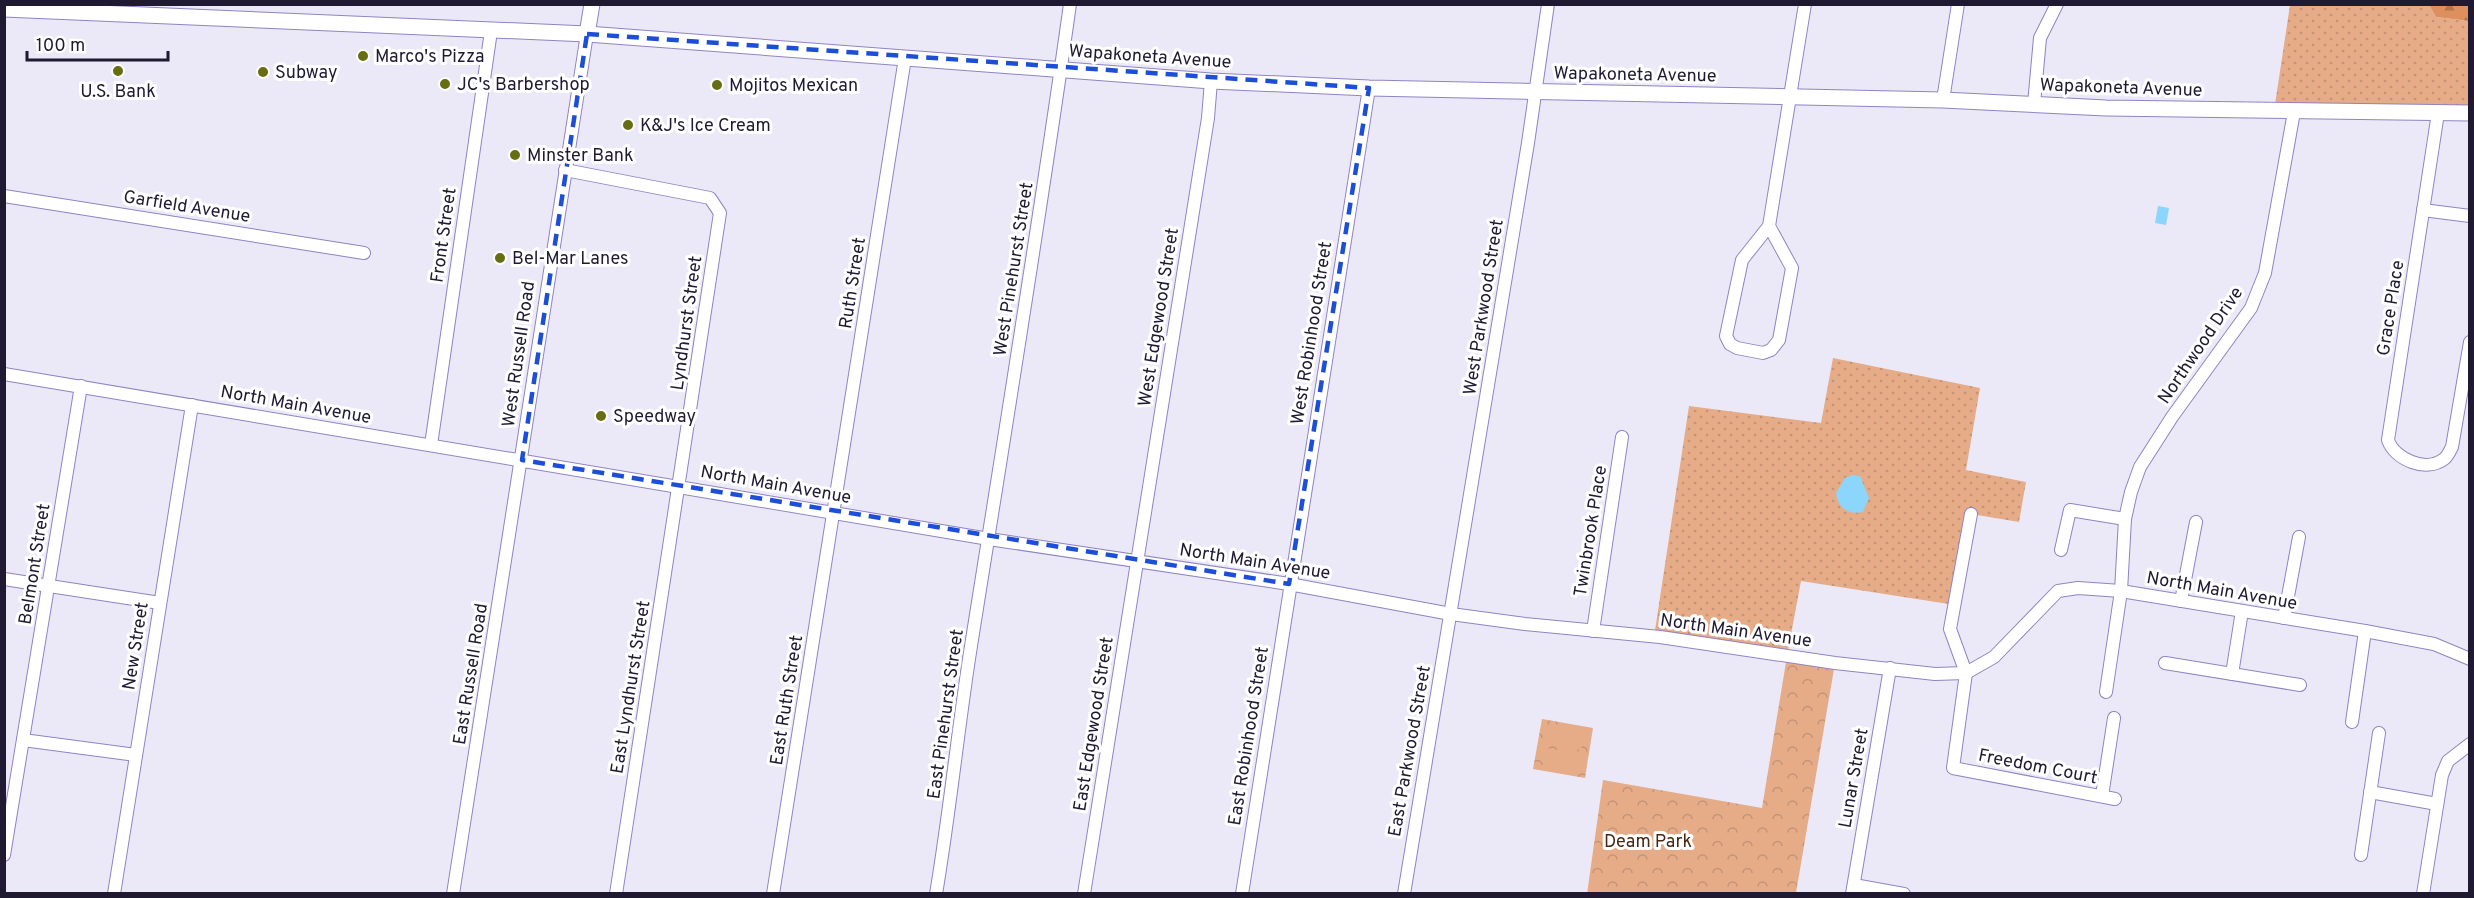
<svg xmlns="http://www.w3.org/2000/svg" width="2474" height="898" font-family="Overpass,sans-serif">
<style>
.grass{fill:url(#grass-dots)}
.forest{fill:url(#forest-firs)}
.park{fill:url(#park-crowns)}
.pitch{fill:#e6ac88}
.water{fill:#8cd5fd}
.lines{fill:none;stroke-linecap:round;stroke-linejoin:round}
.minor-casing{stroke:#9183c3;stroke-width:14}
.major-casing{stroke:#9183c3;stroke-width:17}
.minor{stroke:#fff;stroke-width:12}
.major{stroke:#fff;stroke-width:15}
.marked{fill:none;stroke:#1d4ed8;stroke-width:4.5;stroke-dasharray:12 8;stroke-linejoin:round}
.poi-dot{fill:#676d11;stroke:#fff;stroke-width:2}
.labels{text-anchor:middle;stroke-width:6;stroke-linejoin:round;paint-order:stroke}
.poi-label{font-size:18px;fill:#1f1932;stroke:#fff;text-anchor:start}
.street-label{font-size:18px;fill:#1f1932;stroke:#fff}
.park-label{font-size:18px;fill:#482813;stroke:#fff}
</style>
<defs>
<pattern id="grass-dots" width="8" height="8" patternUnits="userSpaceOnUse" patternTransform="scale(1.5)"><rect width="8" height="8" fill="#e6ac88"/><path d="M2 2h.1M6 6h.1" fill="none" stroke="#c59376" stroke-width="1.8" stroke-linecap="round"/></pattern>
<pattern id="forest-firs" width="22" height="20" patternUnits="userSpaceOnUse" patternTransform="scale(1.5)"><rect width="22" height="20" fill="#dd905d"/><path d="M5 1l3.5 6h-7zM16 11l3.5 6h-7z" fill="#b3754d"/></pattern>
<pattern id="park-crowns" width="20" height="18" patternUnits="userSpaceOnUse" patternTransform="scale(1.5)"><rect width="20" height="18" fill="#e6ac88"/><path d="M2 6a3 3 0 1 1 6 0M12 15a3 3 0 1 1 6 0" fill="none" stroke="#c59376"/></pattern>
</defs>
<rect width="100%" height="100%" fill="#ebe9f7"/>
<g class="grass">
<polygon points="2290,5 2429,5 2436,17 2469,21 2469,113 2274,111"/>
<polygon points="1833,358 1980,388 1966,470 2026,482 2019,522 1971,514 1955,605 1801,581 1787,656 1654,637 1689,406 1821,423"/>
</g>
<polygon class="forest" points="2429,5 2469,5 2469,21 2436,17"/>
<g class="park">
<polygon points="1787,656 1835,663 1796,893 1587,894 1603,780 1762,808"/>
<polygon points="1542,719 1593,728 1585,778 1533,769"/>
</g>
<g class="pitch">
<polygon points="1550,727 1584,733 1581,750 1547,744"/>
<polygon points="1546,748 1580,754 1577,770 1544,765"/>
</g>
<g class="water">
<polygon points="2158,206 2169,208 2166,225 2155,223"/>
<path d="M1852,475L1860,476L1869,498L1863,512C1848,515 1838,508 1836,493L1845,478Z"/>
</g>
<g class="lines">
<g class="minor-casing">
<g id="minor">
<polyline points="1943,100 1958,4"/>
<polyline points="2034,104 2040,38 2057,4"/>
<path d="M2438,113L2388,440C2394,459 2426,473 2444,459C2447,457 2450,451 2452,447L2470,342"/>
<polyline points="565,170 710,198 720,213 616,894"/>
<polyline points="4,196 364,253"/>
<polyline points="2423,210 2470,216"/>
<polyline points="1769,226 1792,268 1779,340 1771,350 1763,353 1737,348 1730,344 1726,336 1742,260 1769,226 1805,4"/>
<polyline points="4,374 989,539 1289,584 1451,614 1525,624 1660,637 1835,663 1935,674 1966,673 1994,657 2058,591 2078,588 2121,591 2365,631 2434,644 2470,659"/>
<polyline points="431,445 491,31"/>
<polyline points="1971,514 1950,629 1966,673 1953,768 2115,799"/>
<polyline points="2061,550 2070,510 2125,519"/>
<polyline points="4,579 160,603"/>
<polyline points="2181,601 2196,522"/>
<polyline points="2284,618 2299,537"/>
<polyline points="1593,631 1622,437"/>
<polyline points="2165,663 2300,685"/>
<polyline points="2232,674 2242,611"/>
<polyline points="2106,692 2121,591 2125,519 2131,492 2140,467 2172,417 2251,308 2265,273 2294,112"/>
<polyline points="2352,722 2365,631"/>
<polyline points="23,740 136,755"/>
<polyline points="2370,792 2437,804"/>
<polyline points="2102,796 2114,718"/>
<polyline points="4,855 81,386"/>
<polyline points="2361,855 2379,733"/>
<polyline points="1854,885 1904,894"/>
<polyline points="114,894 192,405"/>
<polyline points="453,894 587,34"/>
<polyline points="773,894 905,58"/>
<path d="M936,894C950,811 958,728 971,646C1005,432 1040,219 1070,4"/>
<polyline points="1084,894 1208,118 1211,81"/>
<polyline points="1242,894 1369,88"/>
<polyline points="1404,894 1528,143 1548,4"/>
<polyline points="1852,894 1890,668"/>
<polyline points="2423,894 2442,775 2448,761 2470,744"/>
</g>
</g>
<g class="major-casing">
<g id="major">
<polyline points="4,9 587,34 1211,81 1369,88 1943,100 2106,108 2470,113"/>
<polyline points="587,34 592,4"/>
</g>
</g>
<use href="#minor" class="minor"/>
<use href="#major" class="major"/>
</g>
<path class="marked" d="M587,34L1369,88L1289,584L522,460Z"/>
<g class="poi-dot">
<circle cx="363" cy="56" r="6"/>
<circle cx="118" cy="71" r="6"/>
<circle cx="263" cy="72" r="6"/>
<circle cx="445" cy="84" r="6"/>
<circle cx="717" cy="85" r="6"/>
<circle cx="628" cy="125" r="6"/>
<circle cx="515" cy="155" r="6"/>
<circle cx="500" cy="258" r="6"/>
<circle cx="601" cy="416" r="6"/>
</g>
<g class="labels">
<g class="poi-label">
<text x="375" y="62">Marco's Pizza</text>
<text x="275" y="78">Subway</text>
<text x="457" y="90">JC's Barbershop</text>
<text x="729" y="91">Mojitos Mexican</text>
<text x="118" y="97" text-anchor="middle">U.S. Bank</text>
<text x="640" y="131">K&amp;J's Ice Cream</text>
<text x="527" y="161">Minster Bank</text>
<text x="512" y="264">Bel-Mar Lanes</text>
<text x="613" y="422">Speedway</text>
</g>
<g class="street-label">
<text transform="translate(1150 56) rotate(4)" y="6">Wapakoneta Avenue</text>
<text transform="translate(1635 74) rotate(1)" y="6">Wapakoneta Avenue</text>
<text transform="translate(2121 87) rotate(2)" y="6">Wapakoneta Avenue</text>
<text transform="translate(187 206) rotate(9)" y="6">Garfield Avenue</text>
<text transform="translate(443 235) rotate(-82)" y="6">Front Street</text>
<text transform="translate(1013 269) rotate(-81)" y="6">West Pinehurst Street</text>
<text transform="translate(852 283) rotate(-81)" y="6">Ruth Street</text>
<text transform="translate(1483 307) rotate(-81)" y="6">West Parkwood Street</text>
<text transform="translate(2390 308) rotate(-81)" y="6">Grace Place</text>
<text transform="translate(1158 317) rotate(-81)" y="6">West Edgewood Street</text>
<text transform="translate(686 323) rotate(-82)" y="6">Lyndhurst Street</text>
<text transform="translate(1311 333) rotate(-81)" y="6">West Robinhood Street</text>
<text transform="translate(2200 345) rotate(-56)" y="6">Northwood Drive</text>
<text transform="translate(518 354) rotate(-82)" y="6">West Russell Road</text>
<text transform="translate(296 404) rotate(10)" y="6">North Main Avenue</text>
<text transform="translate(776 484) rotate(10)" y="6">North Main Avenue</text>
<text transform="translate(1590 531) rotate(-81)" y="6">Twinbrook Place</text>
<text transform="translate(1255 561) rotate(9)" y="6">North Main Avenue</text>
<text transform="translate(34 564) rotate(-81)" y="6">Belmont Street</text>
<text transform="translate(2222 590) rotate(10)" y="6">North Main Avenue</text>
<text transform="translate(1736 630) rotate(8)" y="6">North Main Avenue</text>
<text transform="translate(135 646) rotate(-81)" y="6">New Street</text>
<text transform="translate(470 674) rotate(-81)" y="6">East Russell Road</text>
<text transform="translate(630 687) rotate(-81)" y="6">East Lyndhurst Street</text>
<text transform="translate(786 700) rotate(-81)" y="6">East Ruth Street</text>
<text transform="translate(945 714) rotate(-82)" y="6">East Pinehurst Street</text>
<text transform="translate(1093 724) rotate(-81)" y="6">East Edgewood Street</text>
<text transform="translate(1248 736) rotate(-81)" y="6">East Robinhood Street</text>
<text transform="translate(1409 751) rotate(-80)" y="6">East Parkwood Street</text>
<text transform="translate(2038 766) rotate(11)" y="6">Freedom Court</text>
<text transform="translate(1853 778) rotate(-80)" y="6">Lunar Street</text>
</g>
<g class="park-label">
<text x="1648" y="847">Deam Park</text>
</g>
</g>
<rect width="2474" height="898" fill="none" stroke="#1f1932" stroke-width="12"/>
<path d="M27 51v9h141v-9" fill="none" stroke="#1f1932" stroke-width="3"/>
<text x="36" y="51" font-size="18" fill="#1f1932" stroke="#ffffff" stroke-width="4.5" paint-order="stroke">100 m</text>
</svg>
